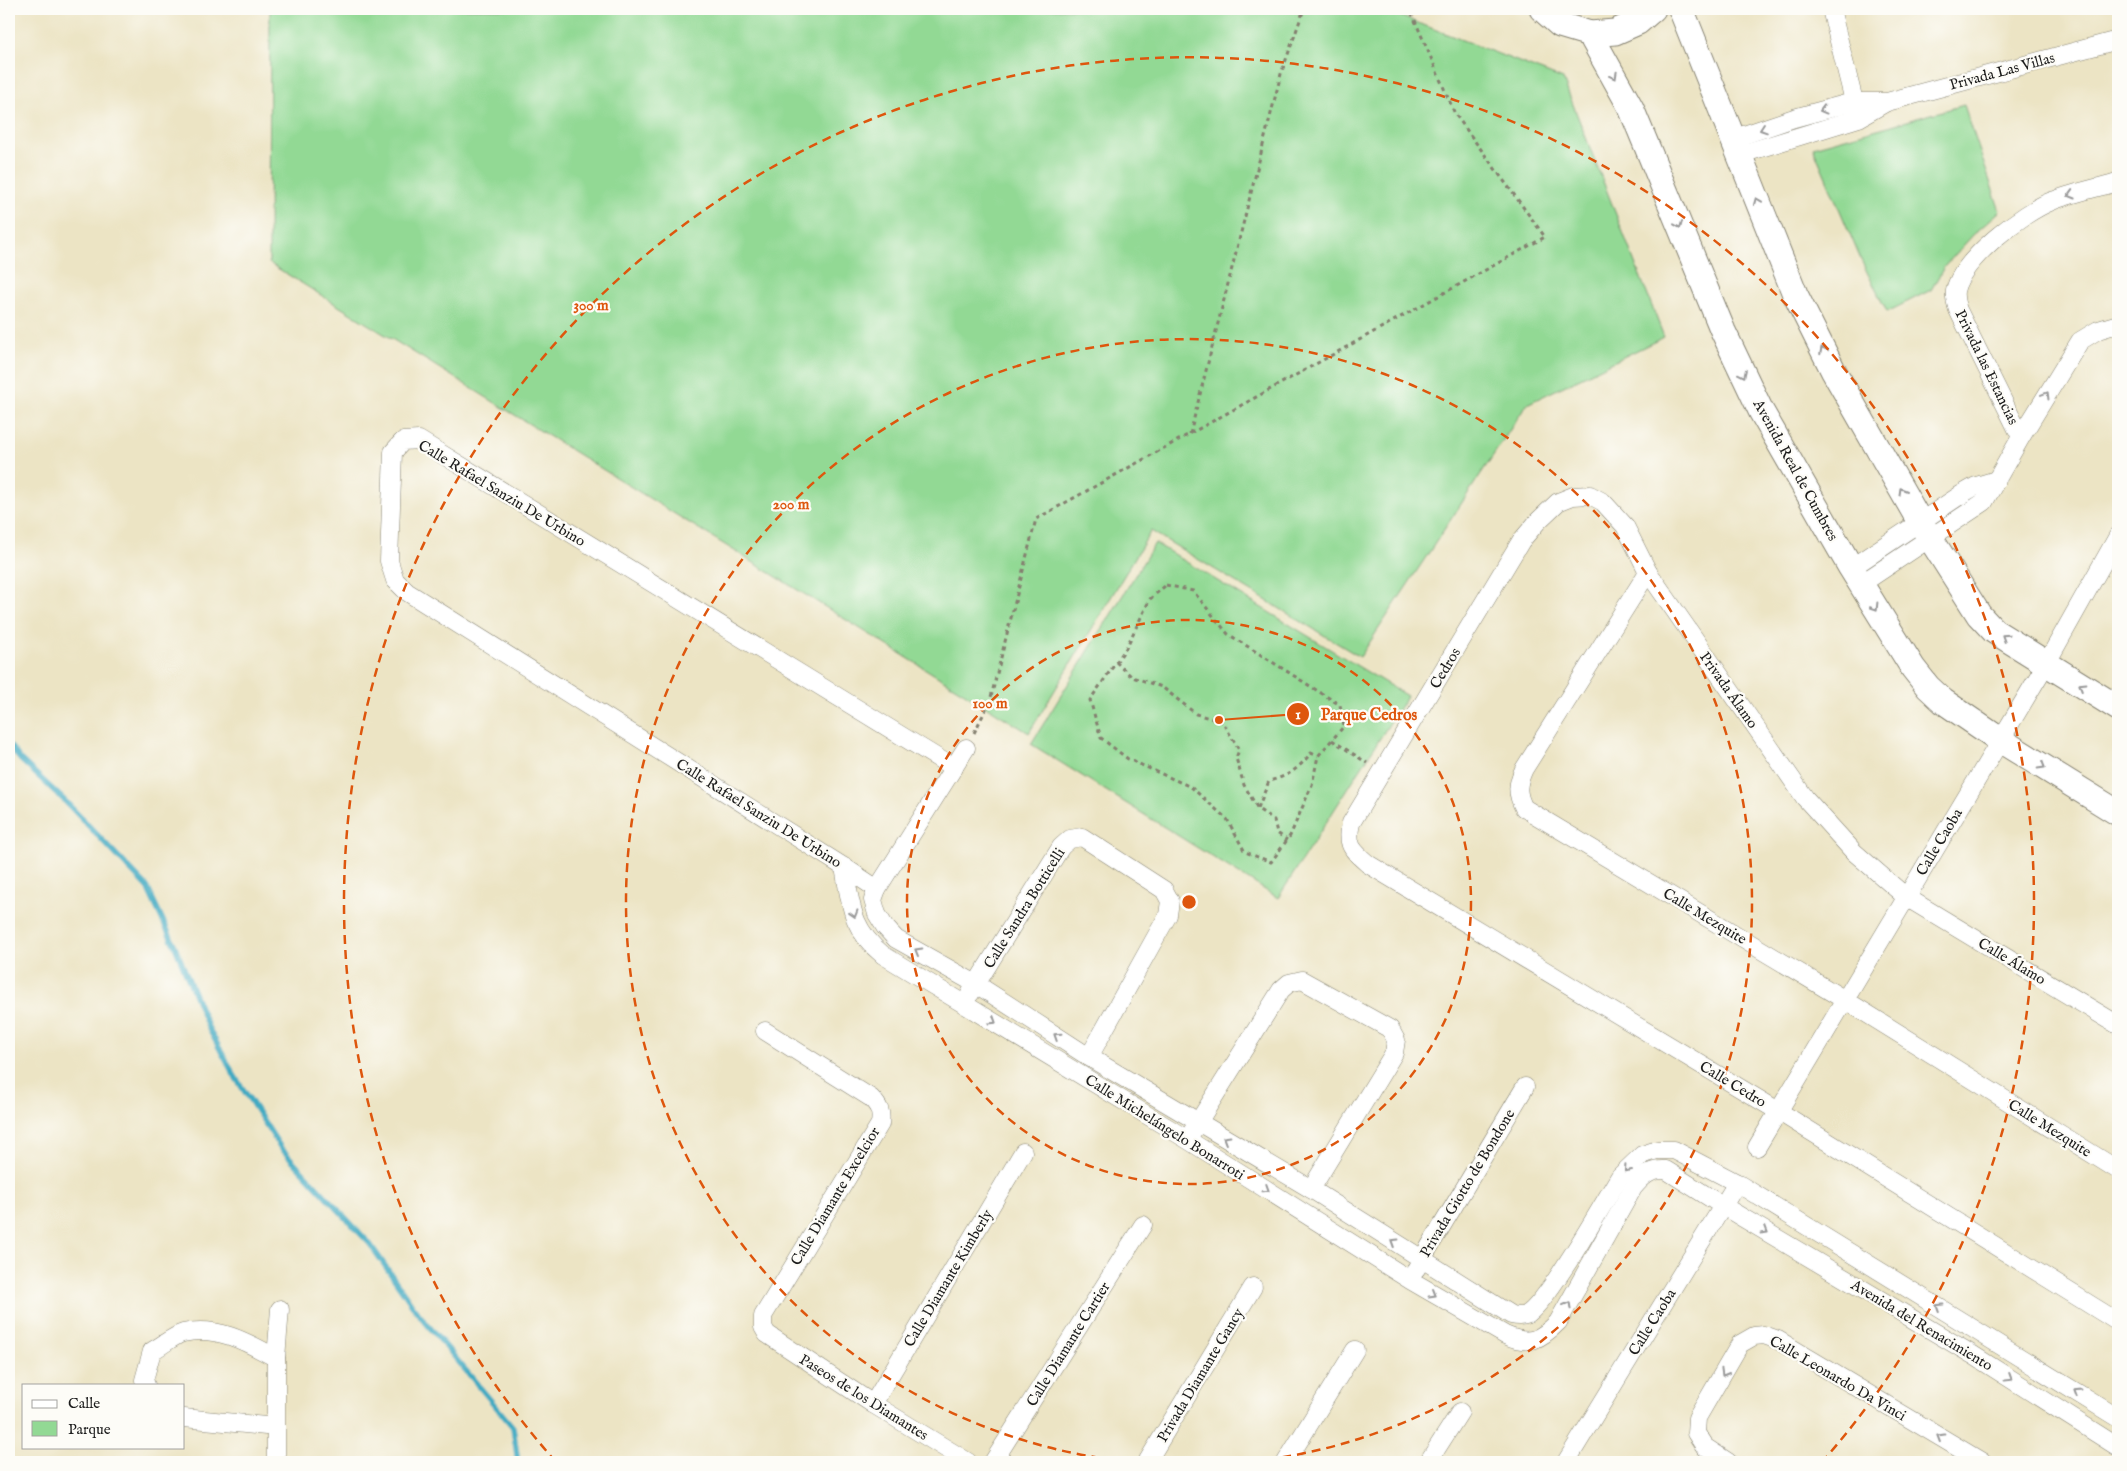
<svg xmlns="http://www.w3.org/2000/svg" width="2127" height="1471" font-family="'IM FELL English',serif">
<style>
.green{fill:#92d994;stroke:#577a58}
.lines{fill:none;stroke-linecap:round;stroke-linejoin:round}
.stream{stroke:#42aac2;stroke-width:5.5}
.street-casing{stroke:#848070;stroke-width:19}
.secondary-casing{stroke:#848070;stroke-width:27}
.path{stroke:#848070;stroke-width:3;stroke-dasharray:4 4;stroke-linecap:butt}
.street{stroke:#fff;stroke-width:18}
.secondary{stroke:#fff;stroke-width:25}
.oneway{stroke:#999}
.ring{fill:none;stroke:#de560d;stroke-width:2.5;stroke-dasharray:9 6}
.labels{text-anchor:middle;stroke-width:4.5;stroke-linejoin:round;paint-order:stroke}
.street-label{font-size:15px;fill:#1c1c1c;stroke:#fdfcf7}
.centre{fill:#de560d;stroke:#fdfcf7;stroke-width:2.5}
.ring-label{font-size:15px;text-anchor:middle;font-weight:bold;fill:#de560d;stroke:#fdfcf7;stroke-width:4.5;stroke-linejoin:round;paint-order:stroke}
.leader{fill:none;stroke:#de560d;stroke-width:2}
.callout-dot{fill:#de560d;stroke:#fdfcf7;stroke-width:2}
.mark-label{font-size:15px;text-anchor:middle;font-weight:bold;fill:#fff}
.callout-label{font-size:16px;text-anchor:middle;font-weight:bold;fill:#de560d;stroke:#fdfcf7;stroke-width:4.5;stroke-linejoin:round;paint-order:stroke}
</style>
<rect width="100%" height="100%" fill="#fdfcf7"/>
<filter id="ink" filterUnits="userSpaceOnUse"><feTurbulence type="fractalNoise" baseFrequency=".02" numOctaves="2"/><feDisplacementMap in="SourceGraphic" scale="10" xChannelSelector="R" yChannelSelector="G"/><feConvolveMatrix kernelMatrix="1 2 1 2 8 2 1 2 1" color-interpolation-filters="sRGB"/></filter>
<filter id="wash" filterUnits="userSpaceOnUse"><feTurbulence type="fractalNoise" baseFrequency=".0096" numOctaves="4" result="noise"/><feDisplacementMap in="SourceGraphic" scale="20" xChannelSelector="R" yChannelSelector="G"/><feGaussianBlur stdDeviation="1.12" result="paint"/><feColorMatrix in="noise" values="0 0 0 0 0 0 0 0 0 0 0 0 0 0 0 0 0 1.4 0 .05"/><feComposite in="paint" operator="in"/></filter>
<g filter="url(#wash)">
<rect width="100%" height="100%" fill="#ece4c4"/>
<g class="green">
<polygon points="270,9 1382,9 1563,79 1664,337 1527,404 1360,657 1151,531 1029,733 269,263"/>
<polygon points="1964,105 2000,211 1973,235 1944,267 1931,290 1887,312 1861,260 1813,147"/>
<polygon points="1155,543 1407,696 1278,898 1031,744"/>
</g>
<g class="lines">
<polyline class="stream" points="9,745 21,760 64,800 147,887 174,944 208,1027 234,1075 281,1148 370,1244 417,1312 513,1427 518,1462"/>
</g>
</g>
<g filter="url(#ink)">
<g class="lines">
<g class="street-casing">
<g id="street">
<polyline points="1831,9 1857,113"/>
<polyline points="1732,139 1794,118 1853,102 1887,102 2118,40"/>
<polyline points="1738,155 1859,118 1885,103"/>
<path d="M2021,437L1958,310C1956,304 1954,298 1955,291C1961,260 2023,212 2052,201C2073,193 2096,188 2118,182"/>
<polyline points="1851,568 1962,494 1976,486 1996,480"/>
<path d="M1648,572L1524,769C1517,784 1516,793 1524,808L1845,1000L2118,1170"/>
<polyline points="1861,584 1984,502 2021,437 2080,341 2098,330 2118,324"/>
<path d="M966,748L877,889L873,900L877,914L885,927L896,939L976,984L1089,1057L1311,1189L1511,1315C1516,1316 1520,1317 1526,1315C1547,1304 1604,1202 1620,1176L1642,1155L1657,1150H1674L1737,1183L2118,1418"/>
<path d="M844,867C851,905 851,929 883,955L1188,1140L1410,1280L1505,1335C1530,1346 1540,1340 1558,1322L1633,1188C1643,1176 1650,1169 1666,1170L1723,1206L1973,1355L2118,1447"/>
<polyline points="877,889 844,867 407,592 395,580 389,561 393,452 403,441 419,440 954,768"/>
<polyline points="970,994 1061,847 1070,839 1082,837 1164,890 1170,901 1168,915 1089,1057"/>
<path d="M2118,1025L1906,897L1854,852L1805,798L1648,572L1625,526L1603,502L1590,495L1573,496L1558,502L1538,521L1521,541L1351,823C1346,845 1352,850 1368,864L1778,1111L2118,1322"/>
<path d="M765,1031L871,1098C879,1106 882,1112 880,1124L763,1316V1327L767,1334L873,1404L968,1462"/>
<polyline points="1192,1132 1281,990 1289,983 1302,980 1390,1029 1396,1040 1394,1053 1311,1189"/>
<polyline points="1757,1147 2046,664 2118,536"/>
<polyline points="1416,1269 1525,1087"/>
<path d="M146,1385L144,1380L152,1351C162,1346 173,1336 183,1333C217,1325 247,1342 276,1358"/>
<polyline points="873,1404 1023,1152"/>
<polyline points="184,1418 276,1427"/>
<polyline points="276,1462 276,1358 280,1309"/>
<polyline points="993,1462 1143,1225"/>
<polyline points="1147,1462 1253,1287"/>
<polyline points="1286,1462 1355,1350"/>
<polyline points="1428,1462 1460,1412"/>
<polyline points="1566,1462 1737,1183"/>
<polyline points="1728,1462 1705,1447 1696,1433 1697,1418 1740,1344 1754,1336 1764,1335 1778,1340 1982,1462"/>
</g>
</g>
<g class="secondary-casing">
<g id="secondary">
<polyline points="1542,9 1560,25 1590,34 1615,32 1638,22 1653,9"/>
<polyline points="1681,9 1795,294 1833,370 1920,522 1979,615 1994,631 2118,708"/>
<polyline points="1590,34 1631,108 1723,331 1761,411 1851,568 1913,668 1928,687 1943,701 2000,740 2118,813"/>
</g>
</g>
<g class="path">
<polyline points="1190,434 1281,74 1304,9"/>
<polygon points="1166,585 1193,591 1228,634 1340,705 1344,726 1318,756 1312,785 1290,836 1271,862 1245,852 1227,819 1191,787 1128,759 1101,738 1090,700 1126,648 1150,599"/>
<polyline points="1116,662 1132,677 1162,687 1196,714 1223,722 1239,750 1236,758 1244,785 1258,809 1274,820 1277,833 1287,840"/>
<polyline points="974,733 990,701 1036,519 1545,237 1455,114 1410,9"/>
<polyline points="1332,740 1367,763"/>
<path d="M1258,808L1269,781C1289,776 1298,769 1311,753L1318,756"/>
</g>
<use href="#street" class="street"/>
<use href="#secondary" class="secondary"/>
</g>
<defs><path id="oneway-chevron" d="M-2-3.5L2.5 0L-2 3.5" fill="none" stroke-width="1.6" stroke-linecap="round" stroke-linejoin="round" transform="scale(1.25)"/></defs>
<g class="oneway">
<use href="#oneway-chevron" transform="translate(1614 76) rotate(61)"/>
<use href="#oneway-chevron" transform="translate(1823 110) rotate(165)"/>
<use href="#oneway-chevron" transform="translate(1763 129) rotate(161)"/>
<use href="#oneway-chevron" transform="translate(2071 195) rotate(164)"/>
<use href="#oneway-chevron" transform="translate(1757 201) rotate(-112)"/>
<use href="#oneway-chevron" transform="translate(1679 225) rotate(68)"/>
<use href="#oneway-chevron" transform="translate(1823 350) rotate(-117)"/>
<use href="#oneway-chevron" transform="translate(1743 374) rotate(64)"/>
<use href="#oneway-chevron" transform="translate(2046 395) rotate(-59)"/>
<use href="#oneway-chevron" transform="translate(1902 491) rotate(-120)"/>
<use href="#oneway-chevron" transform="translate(1875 607) rotate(58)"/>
<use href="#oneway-chevron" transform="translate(2005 637) rotate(-147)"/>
<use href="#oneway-chevron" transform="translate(2082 686) rotate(-148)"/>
<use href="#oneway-chevron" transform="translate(2042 766) rotate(31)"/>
<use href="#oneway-chevron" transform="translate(854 914) rotate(73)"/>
<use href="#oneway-chevron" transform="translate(918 951) rotate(-150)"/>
<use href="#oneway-chevron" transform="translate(993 1021) rotate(32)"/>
<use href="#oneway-chevron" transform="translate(1057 1036) rotate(-147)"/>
<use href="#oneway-chevron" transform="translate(1226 1139) rotate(-149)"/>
<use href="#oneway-chevron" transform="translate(1627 1169) rotate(132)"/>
<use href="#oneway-chevron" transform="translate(1266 1189) rotate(33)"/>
<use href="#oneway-chevron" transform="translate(1765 1231) rotate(31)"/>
<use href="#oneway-chevron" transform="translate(1394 1242) rotate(-148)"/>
<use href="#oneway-chevron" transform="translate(1433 1294) rotate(30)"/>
<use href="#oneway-chevron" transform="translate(1568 1305) rotate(-61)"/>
<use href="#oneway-chevron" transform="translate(1939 1307) rotate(-148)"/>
<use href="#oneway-chevron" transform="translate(1724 1373) rotate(120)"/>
<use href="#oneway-chevron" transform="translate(2009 1378) rotate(32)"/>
<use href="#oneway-chevron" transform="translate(2077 1392) rotate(-148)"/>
<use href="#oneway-chevron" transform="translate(1940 1437) rotate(-149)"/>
</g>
</g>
<g class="ring">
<circle cx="1189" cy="902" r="282"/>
<path d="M1130 1462A563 563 0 1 1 1248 1462"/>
<path d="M556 1462A845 845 0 1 1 1822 1462"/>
</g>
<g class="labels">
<g class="street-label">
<text transform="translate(2002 71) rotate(-15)" y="5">Privada Las Villas</text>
<text transform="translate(1987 367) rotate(64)" y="5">Privada las Estancias</text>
<text transform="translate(1796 470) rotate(61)" y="5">Avenida Real de Cumbres</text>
<text transform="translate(502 493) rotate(31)" y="5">Calle Rafael Sanziu De Urbino</text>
<text transform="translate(1445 668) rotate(-59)" y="5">Cedros</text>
<text transform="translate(1729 690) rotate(55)" y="5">Privada Álamo</text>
<text transform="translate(759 813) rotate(32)" y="5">Calle Rafael Sanziu De Urbino</text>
<text transform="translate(1939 842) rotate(-59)" y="5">Calle Caoba</text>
<text transform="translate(1024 908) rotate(-58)" y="5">Calle Sandra Botticelli</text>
<text transform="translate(1705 916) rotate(31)" y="5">Calle Mezquite</text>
<text transform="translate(2012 961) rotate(31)" y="5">Calle Álamo</text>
<text transform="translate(1733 1084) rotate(31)" y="5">Calle Cedro</text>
<text transform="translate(1165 1127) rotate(32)" y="5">Calle Michelángelo Bonarroti</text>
<text transform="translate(2050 1128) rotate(32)" y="5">Calle Mezquite</text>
<text transform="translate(1467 1183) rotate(-59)" y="5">Privada Giotto de Bondone</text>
<text transform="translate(835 1196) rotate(-59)" y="5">Calle Diamante Excelcior</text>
<text transform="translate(948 1278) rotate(-59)" y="5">Calle Diamante Kimberly</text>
<text transform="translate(1652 1322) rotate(-58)" y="5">Calle Caoba</text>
<text transform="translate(1922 1325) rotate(31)" y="5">Avenida del Renacimiento</text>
<text transform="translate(1068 1344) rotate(-58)" y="5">Calle Diamante Cartier</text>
<text transform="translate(1200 1375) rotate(-59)" y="5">Privada Diamante Gancy</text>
<text transform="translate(1838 1378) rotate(30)" y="5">Calle Leonardo Da Vinci</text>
<text transform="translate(864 1397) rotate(32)" y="5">Paseos de los Diamantes</text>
</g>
</g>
<circle cx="1189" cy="902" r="8" class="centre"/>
<g class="ring-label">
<text x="591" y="310">300 m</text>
<text x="791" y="509">200 m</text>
<text x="990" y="708">100 m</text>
</g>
<path class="leader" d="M1219 720L1298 714"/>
<g class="callout-dot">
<circle cx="1219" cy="720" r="5"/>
<circle cx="1298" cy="714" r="12"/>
</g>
<g class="mark-label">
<text x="1298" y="719">1</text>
</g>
<g class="callout-label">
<text x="1369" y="720">Parque Cedros</text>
</g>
<rect width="2127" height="1471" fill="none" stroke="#fdfcf7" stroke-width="30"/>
<rect x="22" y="1384" width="162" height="65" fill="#fdfcf7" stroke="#a3a29f"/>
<rect x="32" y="1400" width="25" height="8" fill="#ffffff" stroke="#a3a29f"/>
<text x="68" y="1408" font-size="15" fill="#1c1c1c">Calle</text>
<rect x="32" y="1421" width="25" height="15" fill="#92d994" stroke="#a3a29f"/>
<text x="68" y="1434" font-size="15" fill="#1c1c1c">Parque</text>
</svg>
